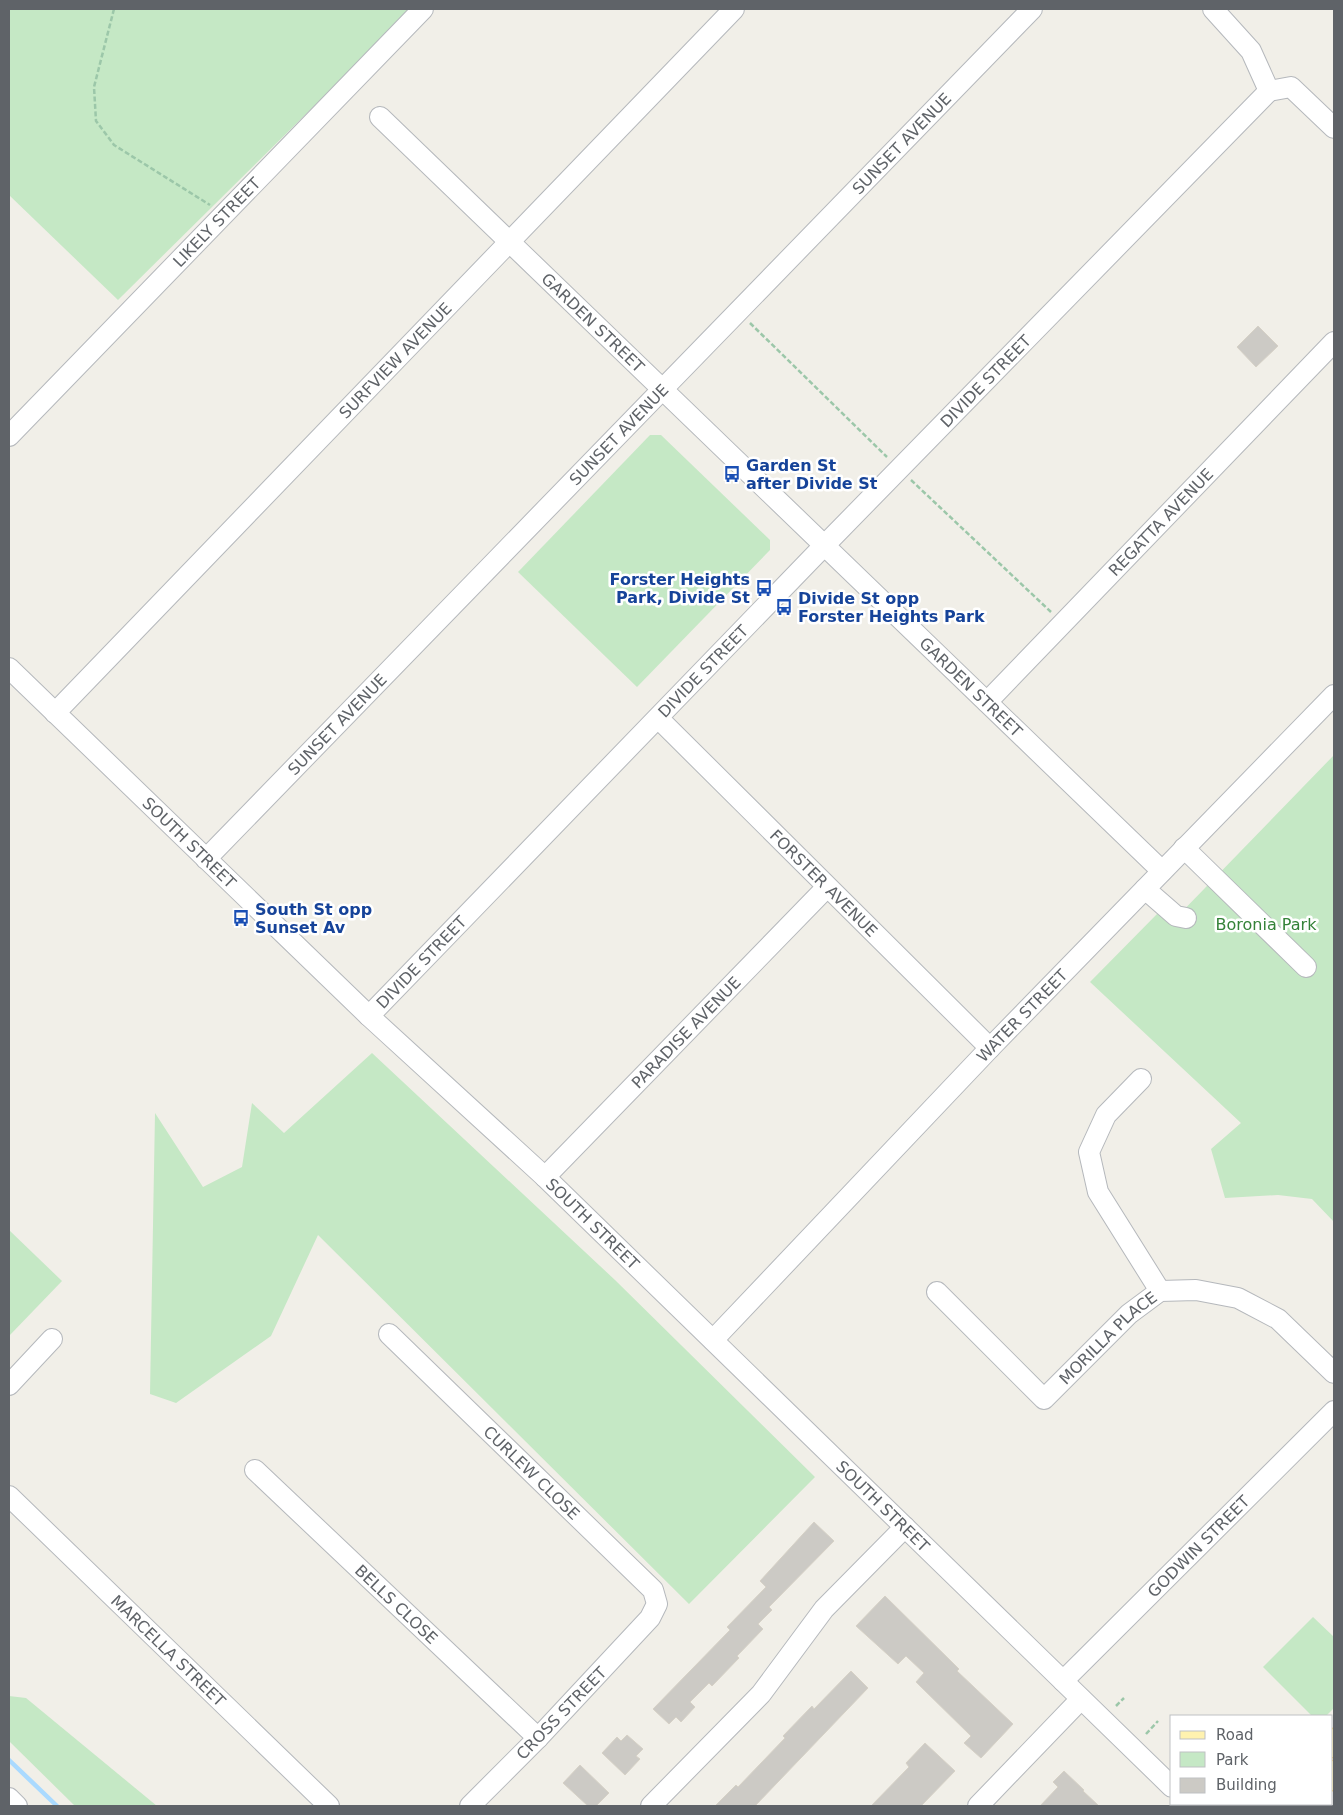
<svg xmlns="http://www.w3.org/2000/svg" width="1343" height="1815" font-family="'DejaVu Sans',sans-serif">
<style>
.green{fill:#c5e8c5}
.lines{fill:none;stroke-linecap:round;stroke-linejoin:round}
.stream{stroke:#aadaff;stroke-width:4.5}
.building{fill:#cccac5;stroke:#d6d1c6}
.minor-casing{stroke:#b5b8bc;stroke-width:22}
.major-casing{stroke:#f2c960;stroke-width:29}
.path{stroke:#9cc7a9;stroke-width:2.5;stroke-dasharray:5 2.5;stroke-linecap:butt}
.minor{stroke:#fff;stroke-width:20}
.major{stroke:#fff2af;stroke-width:26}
.labels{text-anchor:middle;stroke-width:5;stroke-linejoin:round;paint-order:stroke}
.street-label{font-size:16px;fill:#5f6368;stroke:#fff}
.transit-label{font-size:16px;font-weight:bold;fill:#164399;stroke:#fff;text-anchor:start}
.park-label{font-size:16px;fill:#348238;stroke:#fff}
</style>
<rect width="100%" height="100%" fill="#f1efe8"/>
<g class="green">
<polygon points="9,9 412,9 118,300 9,195"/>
<polygon points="650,435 661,435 770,540 770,550 637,687 518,572"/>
<polygon points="1334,755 1334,1222 1312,1199 1278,1195 1225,1198 1211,1149 1241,1123 1090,982 1158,913 1168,923 1171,923"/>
<polygon points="372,1053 615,1280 815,1477 689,1604 318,1235 271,1336 176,1403 150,1394 155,1113 203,1187 242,1167 252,1103 284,1133"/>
<polygon points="9,1230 62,1281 9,1336"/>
<polygon points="1313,1617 1334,1637 1334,1708 1326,1716 1312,1716 1263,1667"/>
<polygon points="9,1696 26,1698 157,1806 75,1806 9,1741"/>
</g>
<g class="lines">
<polyline class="stream" points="9,1760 57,1806"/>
</g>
<g class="building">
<polygon points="1258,326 1278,346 1256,367 1237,347"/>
<polygon points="814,1522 834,1541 769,1607 772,1610 758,1624 763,1629 737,1656 739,1658 712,1686 709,1683 690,1702 695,1707 681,1722 676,1717 669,1724 653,1709 730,1630 727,1627 766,1587 760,1581"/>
<polygon points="885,1596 959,1669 957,1671 1013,1724 981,1758 964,1743 971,1736 916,1682 924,1673 906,1656 898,1664 856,1626"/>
<polygon points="851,1671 868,1688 755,1806 715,1806 736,1785 738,1787 785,1738 783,1736 812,1706 814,1709"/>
<polygon points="627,1735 643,1749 636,1756 640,1759 625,1775 602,1753 617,1737 621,1741"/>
<polygon points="925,1743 955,1771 921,1806 871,1806 909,1767 906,1763"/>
<polygon points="580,1765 609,1793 596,1806 588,1806 563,1783"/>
<polygon points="1064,1771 1084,1790 1083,1791 1099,1806 1040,1806 1058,1787 1053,1782"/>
</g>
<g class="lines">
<g class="minor-casing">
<g id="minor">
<polyline points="1213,9 1251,51 1269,91"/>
<polyline points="1269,91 1291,87 1334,128"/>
<path id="s1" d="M380,117L1162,871"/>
<path id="s2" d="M9,436L423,9"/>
<path id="s3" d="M9,668L369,1016L545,1177L1172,1787"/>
<path id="s4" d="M987,702L1334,342"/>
<path id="s5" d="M55,713L734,9"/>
<path id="s6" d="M658,718L990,1048"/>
<polyline points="1184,848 1306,967"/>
<path id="s7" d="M206,859L1032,9"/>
<polyline points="1145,889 1176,916 1186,918"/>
<path id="s8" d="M369,1016L816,554L1269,91"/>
<polyline points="1141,1079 1106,1115 1089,1152 1098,1192 1160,1291"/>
<path id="s9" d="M545,1177L827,887"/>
<path id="s10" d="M937,1292L1044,1399L1129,1314L1160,1291L1196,1290L1238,1298L1278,1319L1334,1373"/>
<path id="s11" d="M389,1334L653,1590L657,1604L650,1618L538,1738L470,1806"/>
<path id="s12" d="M713,1340L990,1048L1334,695"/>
<polyline points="9,1385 52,1339"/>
<path id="s13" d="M255,1470L538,1738"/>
<path id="s14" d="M9,1496L329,1806"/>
<path id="s15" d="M1063,1681L1334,1411"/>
<polyline points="9,1798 17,1806"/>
<polyline points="1189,1804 1192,1806"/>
<polyline points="651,1806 761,1694 824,1609 905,1527"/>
<polyline points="978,1806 1081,1699"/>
</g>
</g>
<g class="major-casing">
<g id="major">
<polyline points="1332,1744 1334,1742"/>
<polyline points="1332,1777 1334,1774"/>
<polyline points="1271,1806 1274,1804"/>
<polyline points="1303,1806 1305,1804"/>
</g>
</g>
<g class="path">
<polyline points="114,9 94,87 96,121 114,145 210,205"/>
<polyline points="750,323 887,457"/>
<polyline points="911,480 1051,612"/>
<polyline points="1116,1706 1124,1698"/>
<polyline points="1146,1734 1158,1721"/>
</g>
<use href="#minor" class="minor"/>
<use href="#major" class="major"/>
</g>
<defs>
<g id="bus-bare" transform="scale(1.35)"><path d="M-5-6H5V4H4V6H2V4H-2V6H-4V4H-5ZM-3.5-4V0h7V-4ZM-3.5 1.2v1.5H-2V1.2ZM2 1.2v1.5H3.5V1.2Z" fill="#1a4fb4" stroke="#fff" stroke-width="2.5" paint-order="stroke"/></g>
</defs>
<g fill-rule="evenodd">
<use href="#bus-bare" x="732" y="474"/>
<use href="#bus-bare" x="764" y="588"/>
<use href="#bus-bare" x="784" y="607"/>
<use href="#bus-bare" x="241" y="918"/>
</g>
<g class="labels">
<g class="street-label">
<text dy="6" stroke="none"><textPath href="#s7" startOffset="998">SUNSET AVENUE</textPath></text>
<text dy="6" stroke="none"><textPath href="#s2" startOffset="298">LIKELY STREET</textPath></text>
<text dy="6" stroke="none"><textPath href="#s1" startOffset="296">GARDEN STREET</textPath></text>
<text dy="6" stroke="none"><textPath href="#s5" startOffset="490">SURFVIEW AVENUE</textPath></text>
<text dy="6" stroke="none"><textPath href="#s8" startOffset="885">DIVIDE STREET</textPath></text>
<text dy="6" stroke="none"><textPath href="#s7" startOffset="592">SUNSET AVENUE</textPath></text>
<text dy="6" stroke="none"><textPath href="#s4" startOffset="250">REGATTA AVENUE</textPath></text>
<text dy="6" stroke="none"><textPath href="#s8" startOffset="480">DIVIDE STREET</textPath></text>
<text dy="6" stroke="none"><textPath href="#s1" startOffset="821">GARDEN STREET</textPath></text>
<text dy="6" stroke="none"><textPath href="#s7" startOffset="188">SUNSET AVENUE</textPath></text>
<text dy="6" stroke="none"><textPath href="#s3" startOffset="251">SOUTH STREET</textPath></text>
<text dy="6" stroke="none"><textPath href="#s6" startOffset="234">FORSTER AVENUE</textPath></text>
<text dy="6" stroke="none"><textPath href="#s8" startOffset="75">DIVIDE STREET</textPath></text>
<text dy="6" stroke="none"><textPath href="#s12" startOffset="448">WATER STREET</textPath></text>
<text dy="6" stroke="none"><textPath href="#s9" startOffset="202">PARADISE AVENUE</textPath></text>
<text dy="6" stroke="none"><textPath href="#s3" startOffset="806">SOUTH STREET</textPath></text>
<text dy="6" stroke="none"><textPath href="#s10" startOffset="240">MORILLA PLACE</textPath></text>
<text dy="6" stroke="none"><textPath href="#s11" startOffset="199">CURLEW CLOSE</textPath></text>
<text dy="6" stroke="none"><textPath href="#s3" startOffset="1211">SOUTH STREET</textPath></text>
<text dy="6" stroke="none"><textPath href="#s15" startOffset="191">GODWIN STREET</textPath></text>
<text dy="6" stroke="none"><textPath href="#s13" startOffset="195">BELLS CLOSE</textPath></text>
<text dy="6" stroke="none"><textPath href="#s14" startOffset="222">MARCELLA STREET</textPath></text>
<text transform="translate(561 1713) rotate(-46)" y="6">CROSS STREET</text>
</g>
<g class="transit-label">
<text x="746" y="471">Garden St<tspan x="746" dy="18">after Divide St</tspan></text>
<text x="750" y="585" text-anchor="end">Forster Heights<tspan x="750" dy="18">Park, Divide St</tspan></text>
<text x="798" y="604">Divide St opp<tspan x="798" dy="18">Forster Heights Park</tspan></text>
<text x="255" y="915">South St opp<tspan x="255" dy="18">Sunset Av</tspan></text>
</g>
<g class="park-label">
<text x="1266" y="930">Boronia Park</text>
</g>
</g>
<rect width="1343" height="1815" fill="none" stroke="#5f6368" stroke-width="20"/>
<rect x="1170" y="1715" width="162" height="90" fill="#ffffff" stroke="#bfc1c3"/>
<rect x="1180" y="1731" width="25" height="8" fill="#fff2af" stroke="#bfc1c3"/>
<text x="1216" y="1740" font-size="15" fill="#5f6368">Road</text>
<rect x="1180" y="1752" width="25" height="15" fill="#c5e8c5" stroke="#bfc1c3"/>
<text x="1216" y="1765" font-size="15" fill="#5f6368">Park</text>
<rect x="1180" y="1778" width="25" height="15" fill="#cccac5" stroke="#bfc1c3"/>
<text x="1216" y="1790" font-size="15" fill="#5f6368">Building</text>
</svg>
